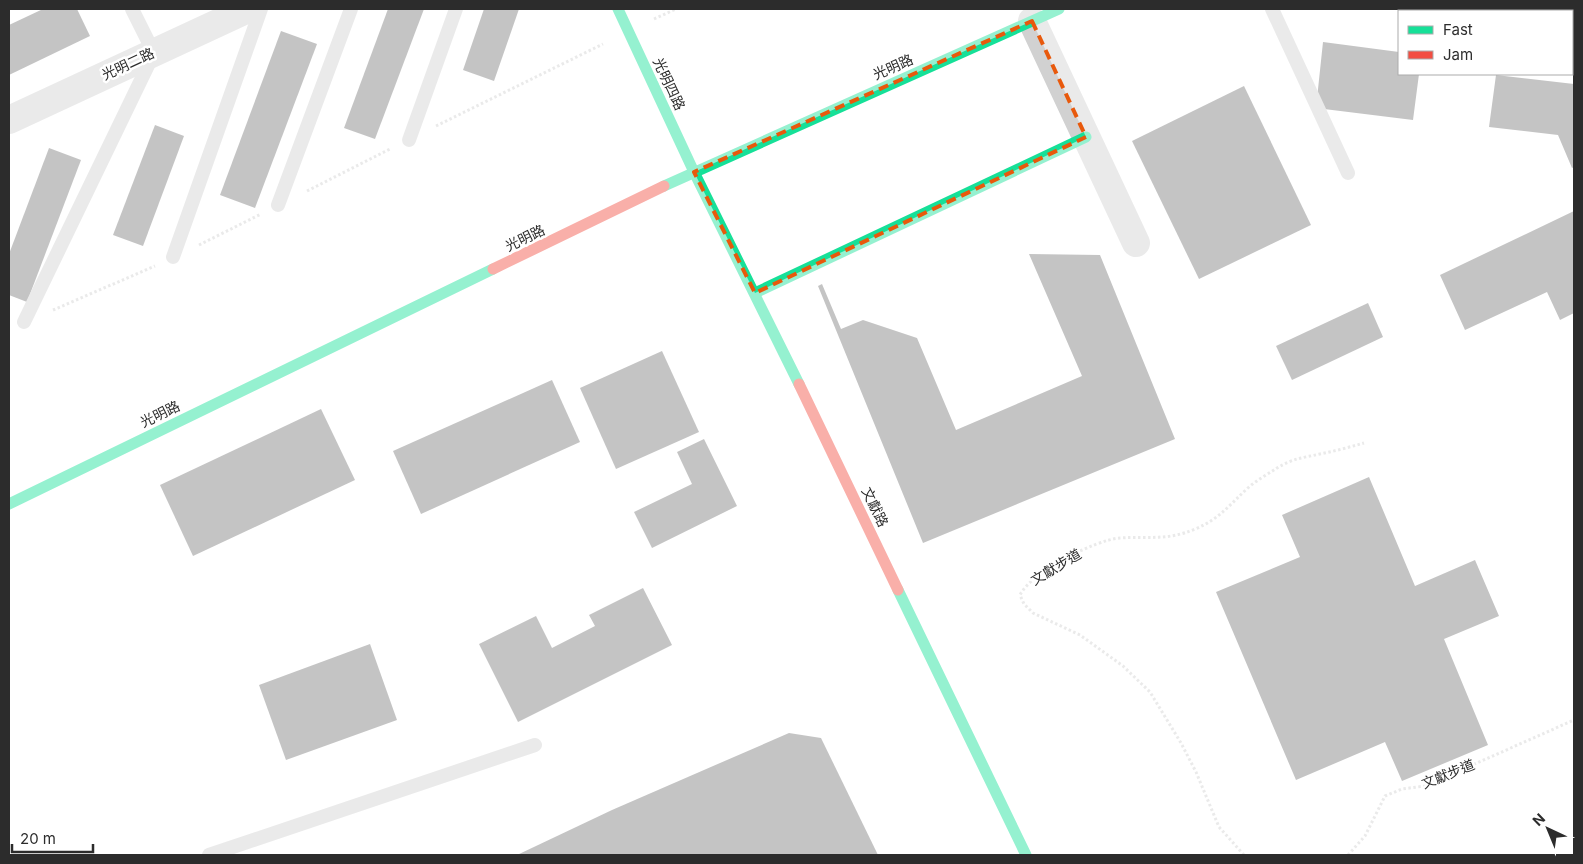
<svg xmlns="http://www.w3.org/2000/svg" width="1583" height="864" font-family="Inter,'Noto Sans TC',sans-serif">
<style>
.building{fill:#7d7d7d}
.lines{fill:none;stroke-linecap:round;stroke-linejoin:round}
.path{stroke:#d1d1d1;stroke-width:3;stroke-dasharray:2.5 2.5;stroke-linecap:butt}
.lane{stroke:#d1d1d1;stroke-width:14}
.street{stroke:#d1d1d1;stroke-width:28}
.fast{stroke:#16e098;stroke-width:11}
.jam{stroke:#f24e42;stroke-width:11}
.marked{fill:none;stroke:#e8590c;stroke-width:4;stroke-dasharray:10 6;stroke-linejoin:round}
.labels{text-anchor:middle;stroke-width:5;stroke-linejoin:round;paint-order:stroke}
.street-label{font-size:14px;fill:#2c2c2c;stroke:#fff}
</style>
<rect width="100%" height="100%" fill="#fff"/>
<g class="building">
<polygon points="43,9 77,9 90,36 9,75 9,25"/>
<polygon points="388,9 424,9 375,139 344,128"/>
<polygon points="484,9 519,9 494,81 463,70"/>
<polygon points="281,31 317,44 255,208 220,195"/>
<polygon points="1323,42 1399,52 1399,74 1419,74 1413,120 1316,108"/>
<polygon points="1496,75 1574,84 1574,167 1572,168 1558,135 1489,127"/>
<polygon points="1244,86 1311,225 1199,279 1132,141"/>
<polygon points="155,125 184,136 143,246 113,235"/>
<polygon points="49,148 81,160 27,302 9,295 9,254"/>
<polygon points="1574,211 1574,313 1560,320 1547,292 1465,330 1440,275"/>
<polygon points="1029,254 1100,255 1175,439 923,543 818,286 822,284 841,329 863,320 917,338 956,430 1082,376"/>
<polygon points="1368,303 1383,337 1292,380 1276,346"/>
<polygon points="662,351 699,432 616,469 580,388"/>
<polygon points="552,380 580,442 421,514 393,451"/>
<polygon points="321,409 355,480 193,556 160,485"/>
<polygon points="704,439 737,506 652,548 634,512 692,484 677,452"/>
<polygon points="1369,477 1415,586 1475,560 1499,616 1444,639 1488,745 1402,781 1385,742 1296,780 1216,592 1300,557 1282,515"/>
<polygon points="643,588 672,645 518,722 479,644 536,616 552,648 595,626 589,615"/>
<polygon points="370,644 397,720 286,760 259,685"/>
<polygon points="789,733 821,738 878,855 517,855 612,810"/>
</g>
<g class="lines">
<g class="path">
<polyline points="654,19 676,9"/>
<polyline points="436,126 603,44"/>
<polyline points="307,191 390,149"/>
<polyline points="199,245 261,214"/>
<polyline points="53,310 155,266"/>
<path d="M1244,855L1219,827L1196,772L1181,743L1150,692L1123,666L1080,635L1033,613L1024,604L1020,595C1031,572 1095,540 1120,538C1149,536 1167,541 1195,529C1220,519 1230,504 1249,487C1257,480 1268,474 1277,468C1294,458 1302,458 1320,454C1335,451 1350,447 1364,443"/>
<polyline points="1348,855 1365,836 1385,796 1402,789 1425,786 1574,720"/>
</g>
<g class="lane">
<polyline points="1272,9 1348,173"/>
<polyline points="409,140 456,9"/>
<polyline points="278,205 351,9"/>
<polyline points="173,257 261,9"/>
<polyline points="24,322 154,53 132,9"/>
<polyline points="209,855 535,745"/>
</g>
<g class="street">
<polyline points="1032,21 1136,243"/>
<polyline points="9,120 248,9"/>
</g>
<g class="fast">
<polyline points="618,9 694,172 799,384"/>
<polyline points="664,186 1059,9"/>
<polyline points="755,293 1086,137"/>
<polyline points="9,504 493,269"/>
<polyline points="898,590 1026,855"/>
</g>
<g class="jam">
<polyline points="493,269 664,186"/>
<polyline points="799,384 898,590"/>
</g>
</g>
<path d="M0 0H1583V864H0ZM1032,21L1086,137L755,293L694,172Z" fill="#fff" fill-opacity=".55" fill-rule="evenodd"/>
<path class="marked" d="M1032,21L1086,137L755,293L694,172Z"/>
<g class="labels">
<g class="street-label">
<text transform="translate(128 64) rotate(-25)" y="5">光明二路</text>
<text transform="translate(893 67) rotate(-24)" y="5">光明路</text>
<text transform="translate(669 84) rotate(65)" y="5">光明四路</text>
<text transform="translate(525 238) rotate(-26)" y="5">光明路</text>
<text transform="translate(160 414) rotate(-26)" y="5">光明路</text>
<text transform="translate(875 507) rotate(64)" y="5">文獻路</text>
<text transform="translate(1056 567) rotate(-31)" y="5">文獻步道</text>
<text transform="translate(1448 774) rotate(-22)" y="5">文獻步道</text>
</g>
</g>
<rect width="1583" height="864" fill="none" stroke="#2c2c2c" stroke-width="20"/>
<rect x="1398" y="10" width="175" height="65" fill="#ffffff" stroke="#ababab"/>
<rect x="1408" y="26" width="25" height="8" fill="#16e098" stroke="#ababab"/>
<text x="1443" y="35" font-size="15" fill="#2c2c2c">Fast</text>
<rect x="1408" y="51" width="25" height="8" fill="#f24e42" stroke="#ababab"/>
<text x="1443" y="60" font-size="15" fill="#2c2c2c">Jam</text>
<g transform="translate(1548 829) rotate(316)" stroke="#ffffff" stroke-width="4" paint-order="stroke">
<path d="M0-4L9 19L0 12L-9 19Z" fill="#2c2c2c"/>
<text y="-8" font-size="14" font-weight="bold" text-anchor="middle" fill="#2c2c2c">N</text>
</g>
<path d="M12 844v8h81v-8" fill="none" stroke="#2c2c2c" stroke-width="2.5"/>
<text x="20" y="844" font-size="15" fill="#2c2c2c" stroke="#ffffff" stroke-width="4" paint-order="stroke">20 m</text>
</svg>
